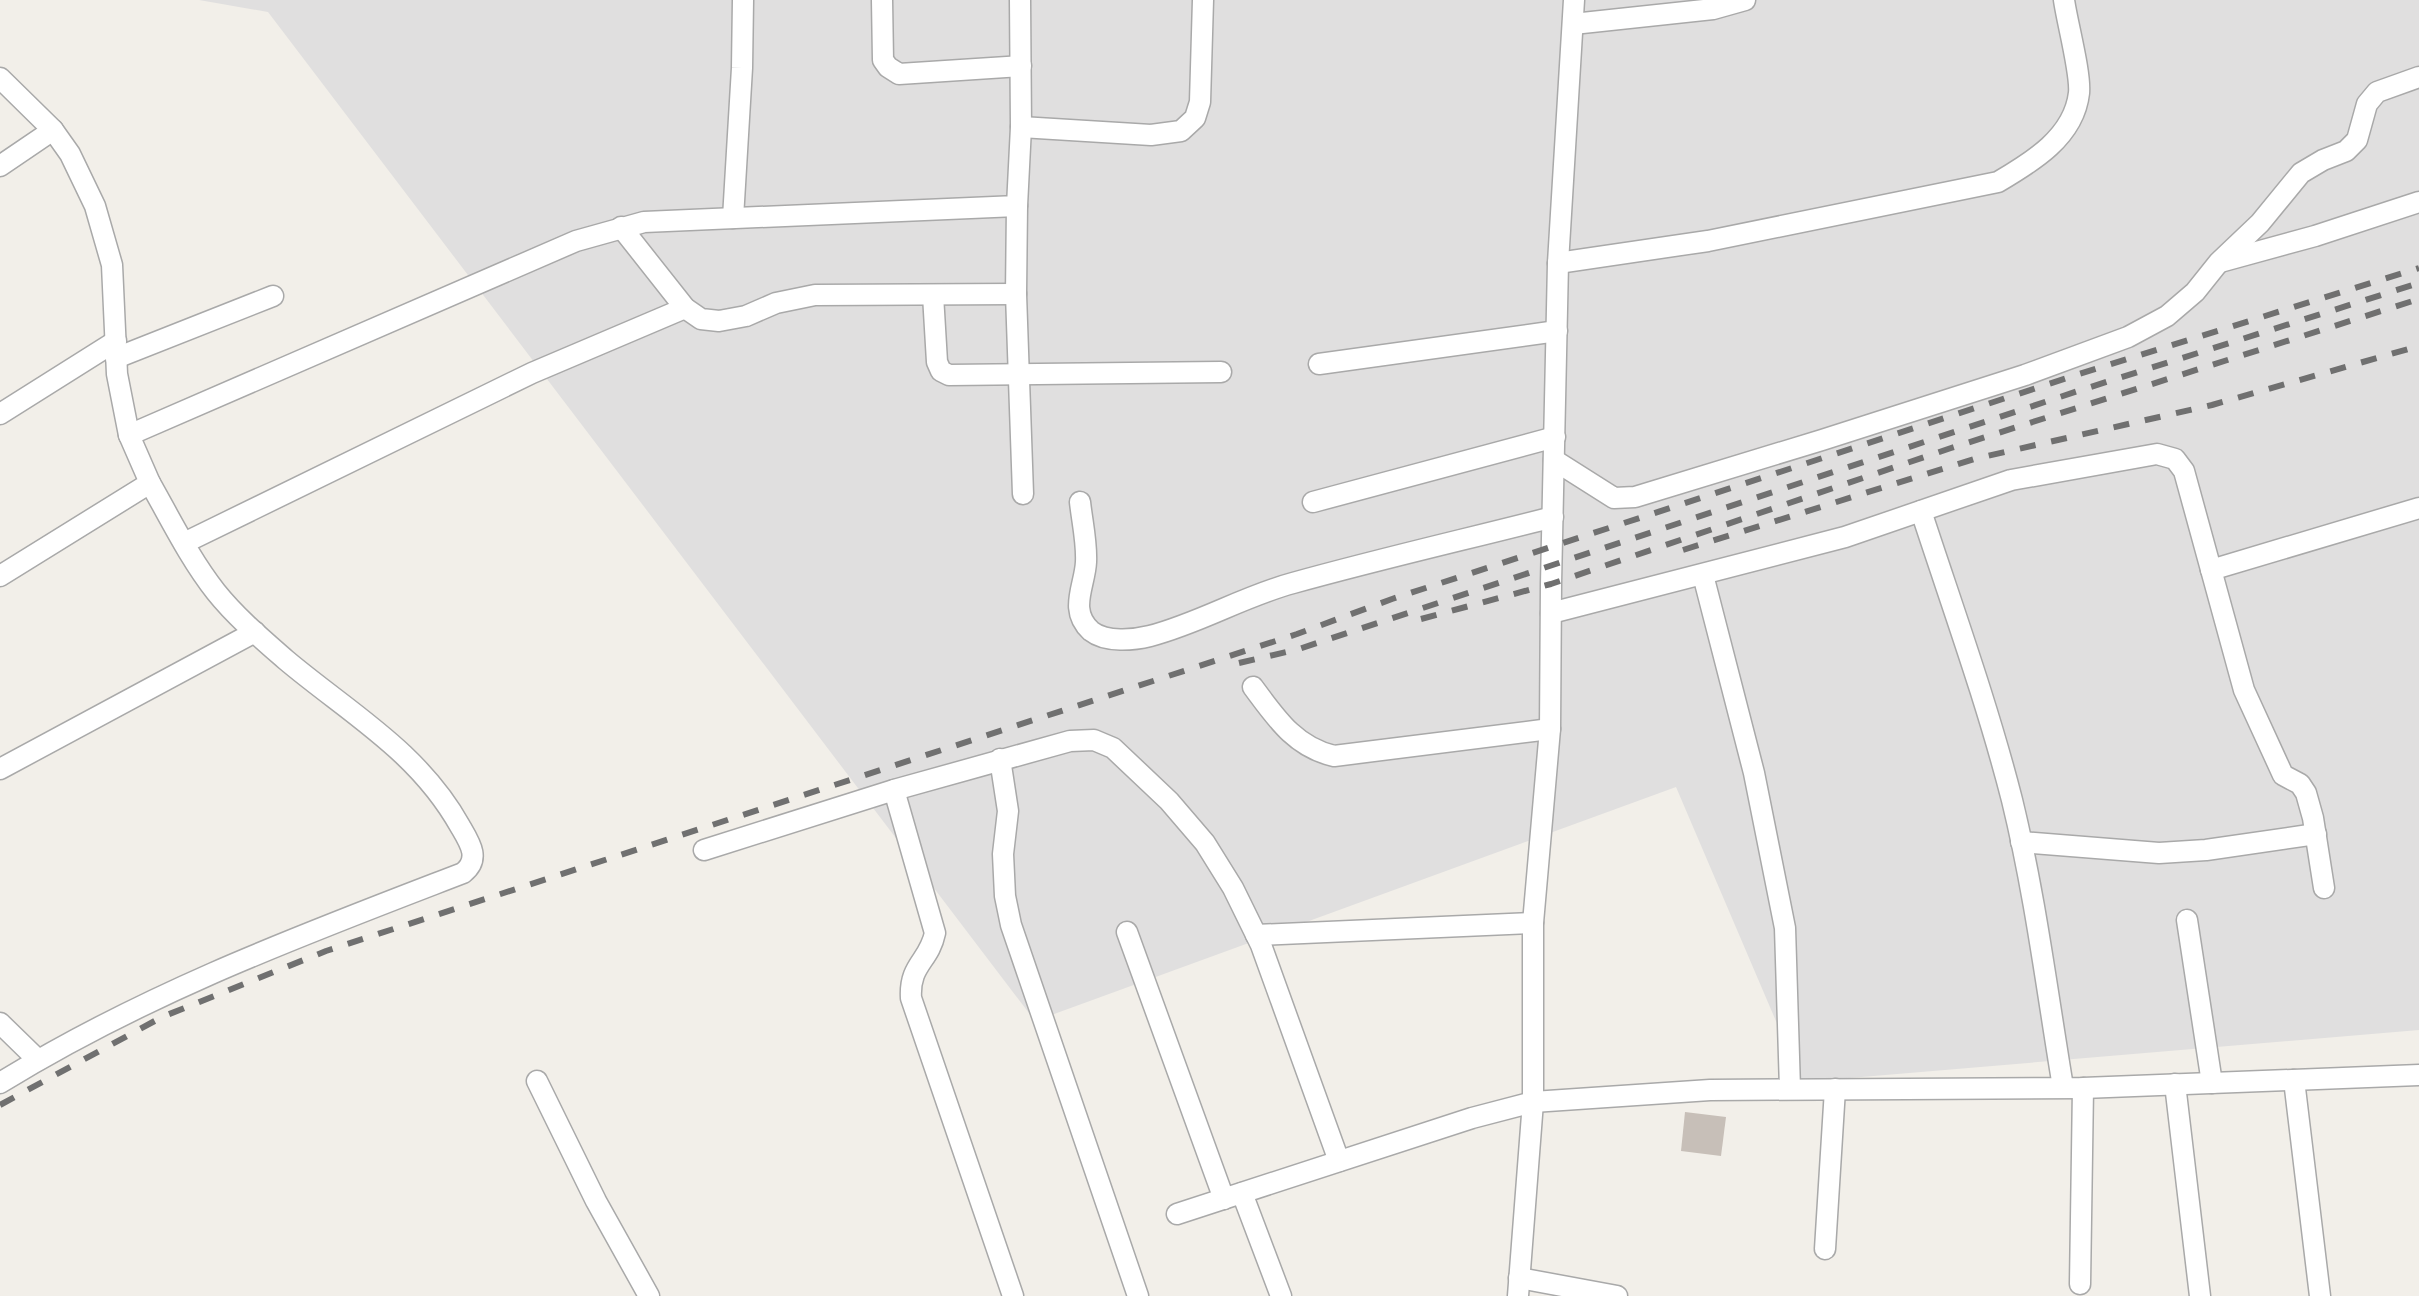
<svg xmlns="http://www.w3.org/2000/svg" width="2419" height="1296" font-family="Lato,sans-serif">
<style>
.residential{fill:#e0dfdf}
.building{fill:#c7bfb8}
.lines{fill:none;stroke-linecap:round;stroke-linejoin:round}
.minor-casing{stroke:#a9a9a9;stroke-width:23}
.minor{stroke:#fff;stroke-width:20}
.rail{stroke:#707070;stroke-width:6;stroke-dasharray:16 16;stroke-linecap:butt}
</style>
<rect width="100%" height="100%" fill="#f2efe9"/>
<polygon class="residential" points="199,0 2419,0 2419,1030 1802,1082 1676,787 1035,1021 268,12"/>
<polygon class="building" points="1685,1112 1726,1117 1721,1156 1681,1151"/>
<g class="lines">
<g class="minor-casing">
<g id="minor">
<polyline points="882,0 883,60 888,67 899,74 1021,66"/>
<polyline points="1573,24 1713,9 1745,0"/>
<polyline points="0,78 53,130 70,154 95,206 112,265 117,374 129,435"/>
<polyline points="1021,127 1151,135 1181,131 1195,118 1200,102 1203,0"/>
<polyline points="0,166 53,130"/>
<polyline points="1017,206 1016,294 1023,494"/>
<polyline points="733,218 742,68 743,0"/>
<polyline points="621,227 685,308 701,319 719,321 746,316 776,303 815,295 1016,294"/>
<polyline points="2220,262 2315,236 2419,202"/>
<path d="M1558,263L1708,241L1998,182C2032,162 2074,137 2079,93C2081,73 2067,22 2064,0"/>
<polyline points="933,295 937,362 941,371 949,375 1221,372"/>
<polyline points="116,358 273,296"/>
<polyline points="1319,364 1557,331"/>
<polyline points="0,414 116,341"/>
<polyline points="1554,460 1614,498 1635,497 1822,440 2025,375 2128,337 2167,316 2195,292 2219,262 2260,223 2301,173 2323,160 2346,151 2357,140 2367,104 2377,92 2419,77"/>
<path d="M1080,502C1082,521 1087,542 1086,562C1085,586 1068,610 1091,631C1106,643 1134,640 1150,636C1200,623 1244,596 1293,583C1379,559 1467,539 1553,517"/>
<polyline points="1313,502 1555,437"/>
<path d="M1921,511C1952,606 1987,702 2012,800C2035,894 2047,991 2063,1087"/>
<polyline points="184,543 532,373 685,308"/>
<polyline points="2211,570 2419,508"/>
<polyline points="1703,575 1754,773 1785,928 1790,1089"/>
<polyline points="0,576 150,483 129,435 576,241 644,222 1017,206 1021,127 1020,0"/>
<polyline points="1551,613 1845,537 2011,480 2157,454 2175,459 2184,471 2244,690 2283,775 2300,784 2306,793 2313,818 2324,888"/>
<path d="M1253,687C1276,718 1295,747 1334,756L1550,729"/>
<polyline points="1000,759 1008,811 1003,854 1005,896 1011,925 1138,1296"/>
<polyline points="0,769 255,632"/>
<path d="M894,790L935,933C929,962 909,964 911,998L1013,1296"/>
<polyline points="2021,842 2159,853 2206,850 2316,834"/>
<polyline points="704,850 894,790 1070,741 1094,740 1113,748 1169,801 1205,843 1233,888 1261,945 1339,1161"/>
<polyline points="2187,920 2212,1083"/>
<polyline points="1127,932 1224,1199"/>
<polyline points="1256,935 1533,923"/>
<polyline points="0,1023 38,1060"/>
<polyline points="2294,1080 2320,1296"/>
<polyline points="537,1081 596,1201 649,1296"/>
<path d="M0,1083C148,992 302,935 463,873C481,859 470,843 460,826C418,751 349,713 286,660C262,639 236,617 216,592C190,559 171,520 150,483"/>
<polyline points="2175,1084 2200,1296"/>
<polyline points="1242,1193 1281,1296"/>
<polyline points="1177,1214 1472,1118 1533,1102 1710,1090 2083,1088 2419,1075"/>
<polyline points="1825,1249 1835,1089"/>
<polyline points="1519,1278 1617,1296"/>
<polyline points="2080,1284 2083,1088"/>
<polyline points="1518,1296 1533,1102 1533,923 1550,729 1551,584 1558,263 1574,0"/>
</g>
</g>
<use href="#minor" class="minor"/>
<g class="rail">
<polyline points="1683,550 1974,459 2212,405 2419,346"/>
<polyline points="1421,619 1551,584 1951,448 2419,299"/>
<polyline points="1239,663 1299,649 2081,390 2419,283"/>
<polyline points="0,1105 162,1017 326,951 1297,634 1392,599 2076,375 2419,268"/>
</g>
</g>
</svg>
